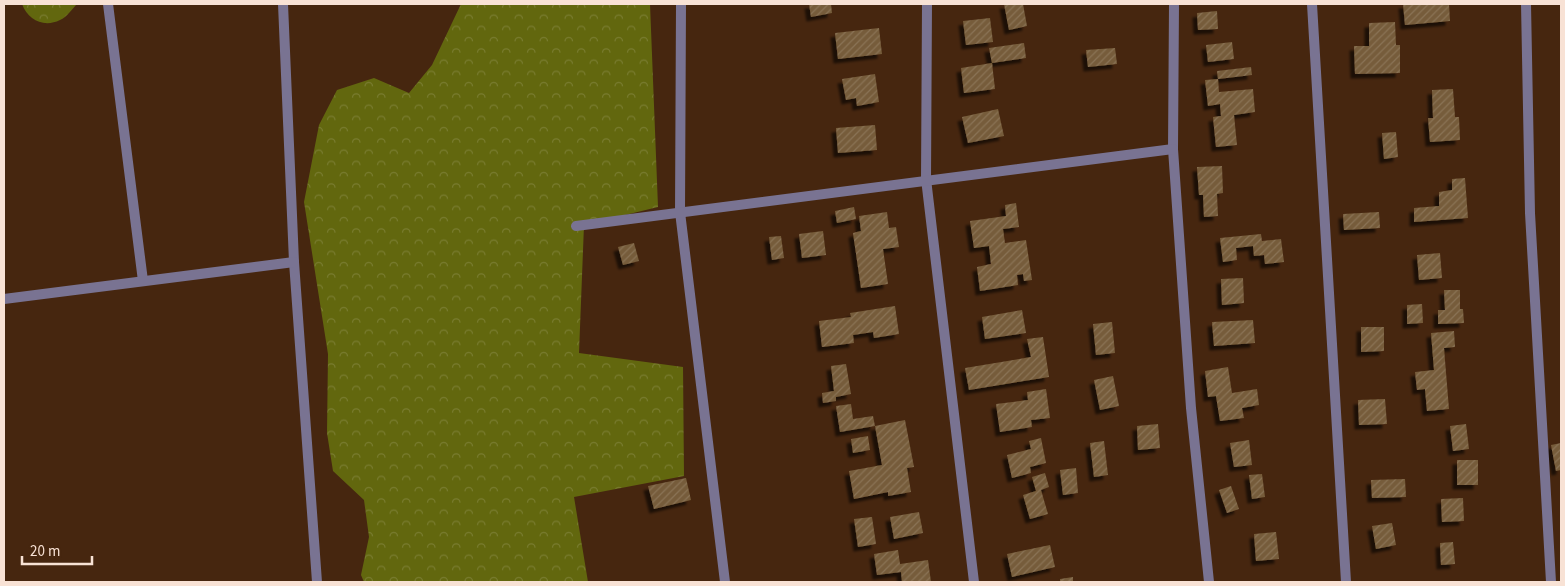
<svg xmlns="http://www.w3.org/2000/svg" width="1565" height="586" font-family="'Source Sans 3',sans-serif">
<style>
.forest{fill:url(#forest-crowns)}
.building{fill:url(#building-hatch);filter:url(#shadow)}
.lines{fill:none;stroke-linecap:round;stroke-linejoin:round}
.lane{stroke:#797392;stroke-width:10}
.street{stroke:#797392;stroke-width:10}
</style>
<defs>
<pattern id="forest-crowns" width="20" height="18" patternUnits="userSpaceOnUse" patternTransform="scale(1.25)"><rect width="20" height="18" fill="#62670e"/><path d="M2 6a3 3 0 1 1 6 0M12 15a3 3 0 1 1 6 0" fill="none" stroke="#797c30"/></pattern>
<pattern id="building-hatch" width="6" height="6" patternUnits="userSpaceOnUse" patternTransform="scale(1.25)"><rect width="6" height="6" fill="#765c3a"/><path d="M-1 1l2-2M0 6l6-6M5 7l2-2" fill="none" stroke="#8a7356"/></pattern>
<filter id="shadow"><feDropShadow dx="-4.5" dy="4.5" stdDeviation="1" flood-color="#0009"/></filter>
</defs>
<rect width="100%" height="100%" fill="#46260f"/>
<g class="forest">
<path d="M22,4H77C72,9 67,17 60,20C44,28 28,20 22,4Z"/>
<polygon points="461,4 650,4 658,207 584,225 579,353 683,367 684,476 574,497 588,582 364,582 361,575 369,537 364,500 333,471 327,433 328,354 304,202 319,125 337,90 374,78 409,93 432,65"/>
</g>
<g class="building">
<polygon points="809,4 831,4 832,13 811,17"/>
<polygon points="1004,4 1023,4 1027,26 1009,30"/>
<polygon points="1403,4 1449,4 1450,21 1405,25"/>
<polygon points="1217,11 1218,29 1198,30 1197,13"/>
<polygon points="990,18 993,42 966,45 963,21"/>
<polygon points="1395,22 1396,45 1400,45 1400,73 1355,74 1354,46 1369,46 1369,23"/>
<polygon points="879,28 882,54 838,59 835,33"/>
<polygon points="1232,42 1234,59 1208,62 1206,45"/>
<polygon points="1024,43 1026,58 992,63 989,48"/>
<polygon points="1115,48 1117,64 1088,67 1086,50"/>
<polygon points="992,63 995,89 964,93 961,68"/>
<polygon points="1251,67 1252,75 1218,79 1217,71"/>
<polygon points="875,74 879,102 857,106 856,98 846,100 842,79"/>
<polygon points="1218,79 1219,92 1253,89 1255,112 1234,115 1237,145 1216,147 1213,117 1221,116 1220,104 1208,106 1205,80"/>
<polygon points="1453,89 1455,117 1459,117 1460,140 1430,142 1428,118 1433,118 1432,90"/>
<polygon points="998,109 1004,136 968,143 962,117"/>
<polygon points="875,125 877,150 838,153 836,128"/>
<polygon points="1396,132 1398,157 1384,159 1382,133"/>
<polygon points="1222,166 1223,193 1217,194 1218,216 1204,217 1203,195 1199,195 1197,167"/>
<polygon points="1465,178 1468,218 1414,222 1414,208 1439,206 1439,192 1452,190 1452,179"/>
<polygon points="1016,203 1019,227 1003,229 1005,243 1026,240 1032,280 1024,281 1023,274 1017,275 1018,285 980,291 977,267 991,264 989,246 974,248 970,221 1006,216 1005,205"/>
<polygon points="854,207 856,219 837,223 835,211"/>
<polygon points="887,212 889,228 896,227 899,247 883,249 888,284 861,288 853,233 861,231 859,216"/>
<polygon points="1379,212 1380,228 1344,230 1343,214"/>
<polygon points="823,231 826,255 802,258 799,234"/>
<polygon points="1261,234 1262,241 1281,239 1284,262 1265,264 1264,255 1254,256 1253,246 1236,248 1237,260 1223,262 1220,238"/>
<polygon points="781,236 784,258 772,260 769,237"/>
<polygon points="634,243 639,261 623,265 618,247"/>
<polygon points="1440,253 1442,278 1419,280 1417,255"/>
<polygon points="1243,278 1244,303 1222,305 1221,279"/>
<polygon points="1444,290 1460,290 1460,309 1463,309 1464,323 1438,324 1438,310 1445,310"/>
<polygon points="1422,304 1423,323 1407,324 1407,305"/>
<polygon points="895,306 899,334 874,338 873,332 853,335 854,343 822,347 819,321 851,317 850,313"/>
<polygon points="1022,310 1026,333 985,339 982,317"/>
<polygon points="1253,320 1255,343 1214,346 1212,322"/>
<polygon points="1112,322 1115,353 1096,355 1093,324"/>
<polygon points="1361,327 1384,327 1384,351 1361,352"/>
<polygon points="1454,331 1455,347 1444,348 1449,409 1427,411 1425,389 1417,390 1415,372 1434,370 1431,333"/>
<polygon points="1043,337 1049,377 969,390 965,368 1031,357 1027,339"/>
<polygon points="846,364 851,394 836,397 836,401 823,403 822,393 834,391 831,366"/>
<polygon points="1228,367 1232,393 1257,389 1259,405 1242,408 1244,418 1220,421 1216,396 1208,397 1205,371"/>
<polygon points="1113,376 1119,406 1100,410 1094,380"/>
<polygon points="1046,389 1050,418 1031,420 1032,427 1000,432 996,404 1028,400 1027,392"/>
<polygon points="1385,399 1387,424 1359,425 1358,400"/>
<polygon points="851,404 853,419 873,416 875,426 840,432 836,406"/>
<polygon points="905,420 914,467 907,468 911,492 888,496 888,492 854,499 849,471 882,465 875,426"/>
<polygon points="1158,424 1160,448 1138,450 1137,426"/>
<polygon points="1466,424 1469,449 1453,451 1450,426"/>
<polygon points="868,436 870,450 853,453 851,439"/>
<polygon points="1041,438 1046,463 1030,467 1031,473 1012,478 1007,455 1031,449 1029,441"/>
<polygon points="1249,440 1252,465 1234,467 1230,443"/>
<polygon points="1104,441 1108,475 1094,477 1090,443"/>
<polygon points="1561,443 1561,470 1556,471 1551,445"/>
<rect x="1457" y="460" width="21" height="25"/>
<polygon points="1076,468 1078,493 1063,495 1060,470"/>
<polygon points="1045,473 1049,487 1041,490 1048,514 1030,519 1023,495 1036,491 1032,477"/>
<polygon points="1262,474 1265,497 1252,499 1249,475"/>
<polygon points="686,478 691,500 654,509 648,486"/>
<polygon points="1405,479 1406,497 1372,498 1371,480"/>
<polygon points="1231,486 1239,509 1227,513 1219,490"/>
<polygon points="1463,498 1464,521 1442,522 1441,499"/>
<polygon points="919,512 923,533 894,539 890,517"/>
<polygon points="872,517 876,544 858,547 854,519"/>
<polygon points="1392,523 1396,545 1376,549 1372,526"/>
<polygon points="1276,532 1279,559 1256,561 1254,534"/>
<polygon points="1453,542 1455,564 1441,565 1440,543"/>
<polygon points="1050,545 1055,567 1012,577 1007,554"/>
<polygon points="898,550 900,564 928,560 931,582 902,582 901,572 877,575 874,554"/>
<polygon points="1073,577 1073,582 1060,582 1060,579"/>
</g>
<g class="lines">
<g class="lane">
<polyline points="108,4 143,281"/>
<polyline points="283,4 294,262 317,582"/>
<polyline points="4,299 294,262"/>
</g>
<g class="street">
<polyline points="681,4 680,212 725,582"/>
<polyline points="927,4 926,179 974,582"/>
<polyline points="1174,4 1173,149 1191,408 1209,582"/>
<polyline points="1312,4 1346,582"/>
<polyline points="1526,4 1530,213 1551,582"/>
<polyline points="576,226 1173,149"/>
</g>
</g>
<rect width="1565" height="586" fill="none" stroke="#f8e2d5" stroke-width="10"/>
<path d="M22 556v8h70v-8" fill="none" stroke="#f8e2d5" stroke-width="2.5"/>
<text x="30" y="556" font-size="15" fill="#f8e2d5" stroke="#46260f" stroke-width="4" paint-order="stroke">20 m</text>
</svg>
